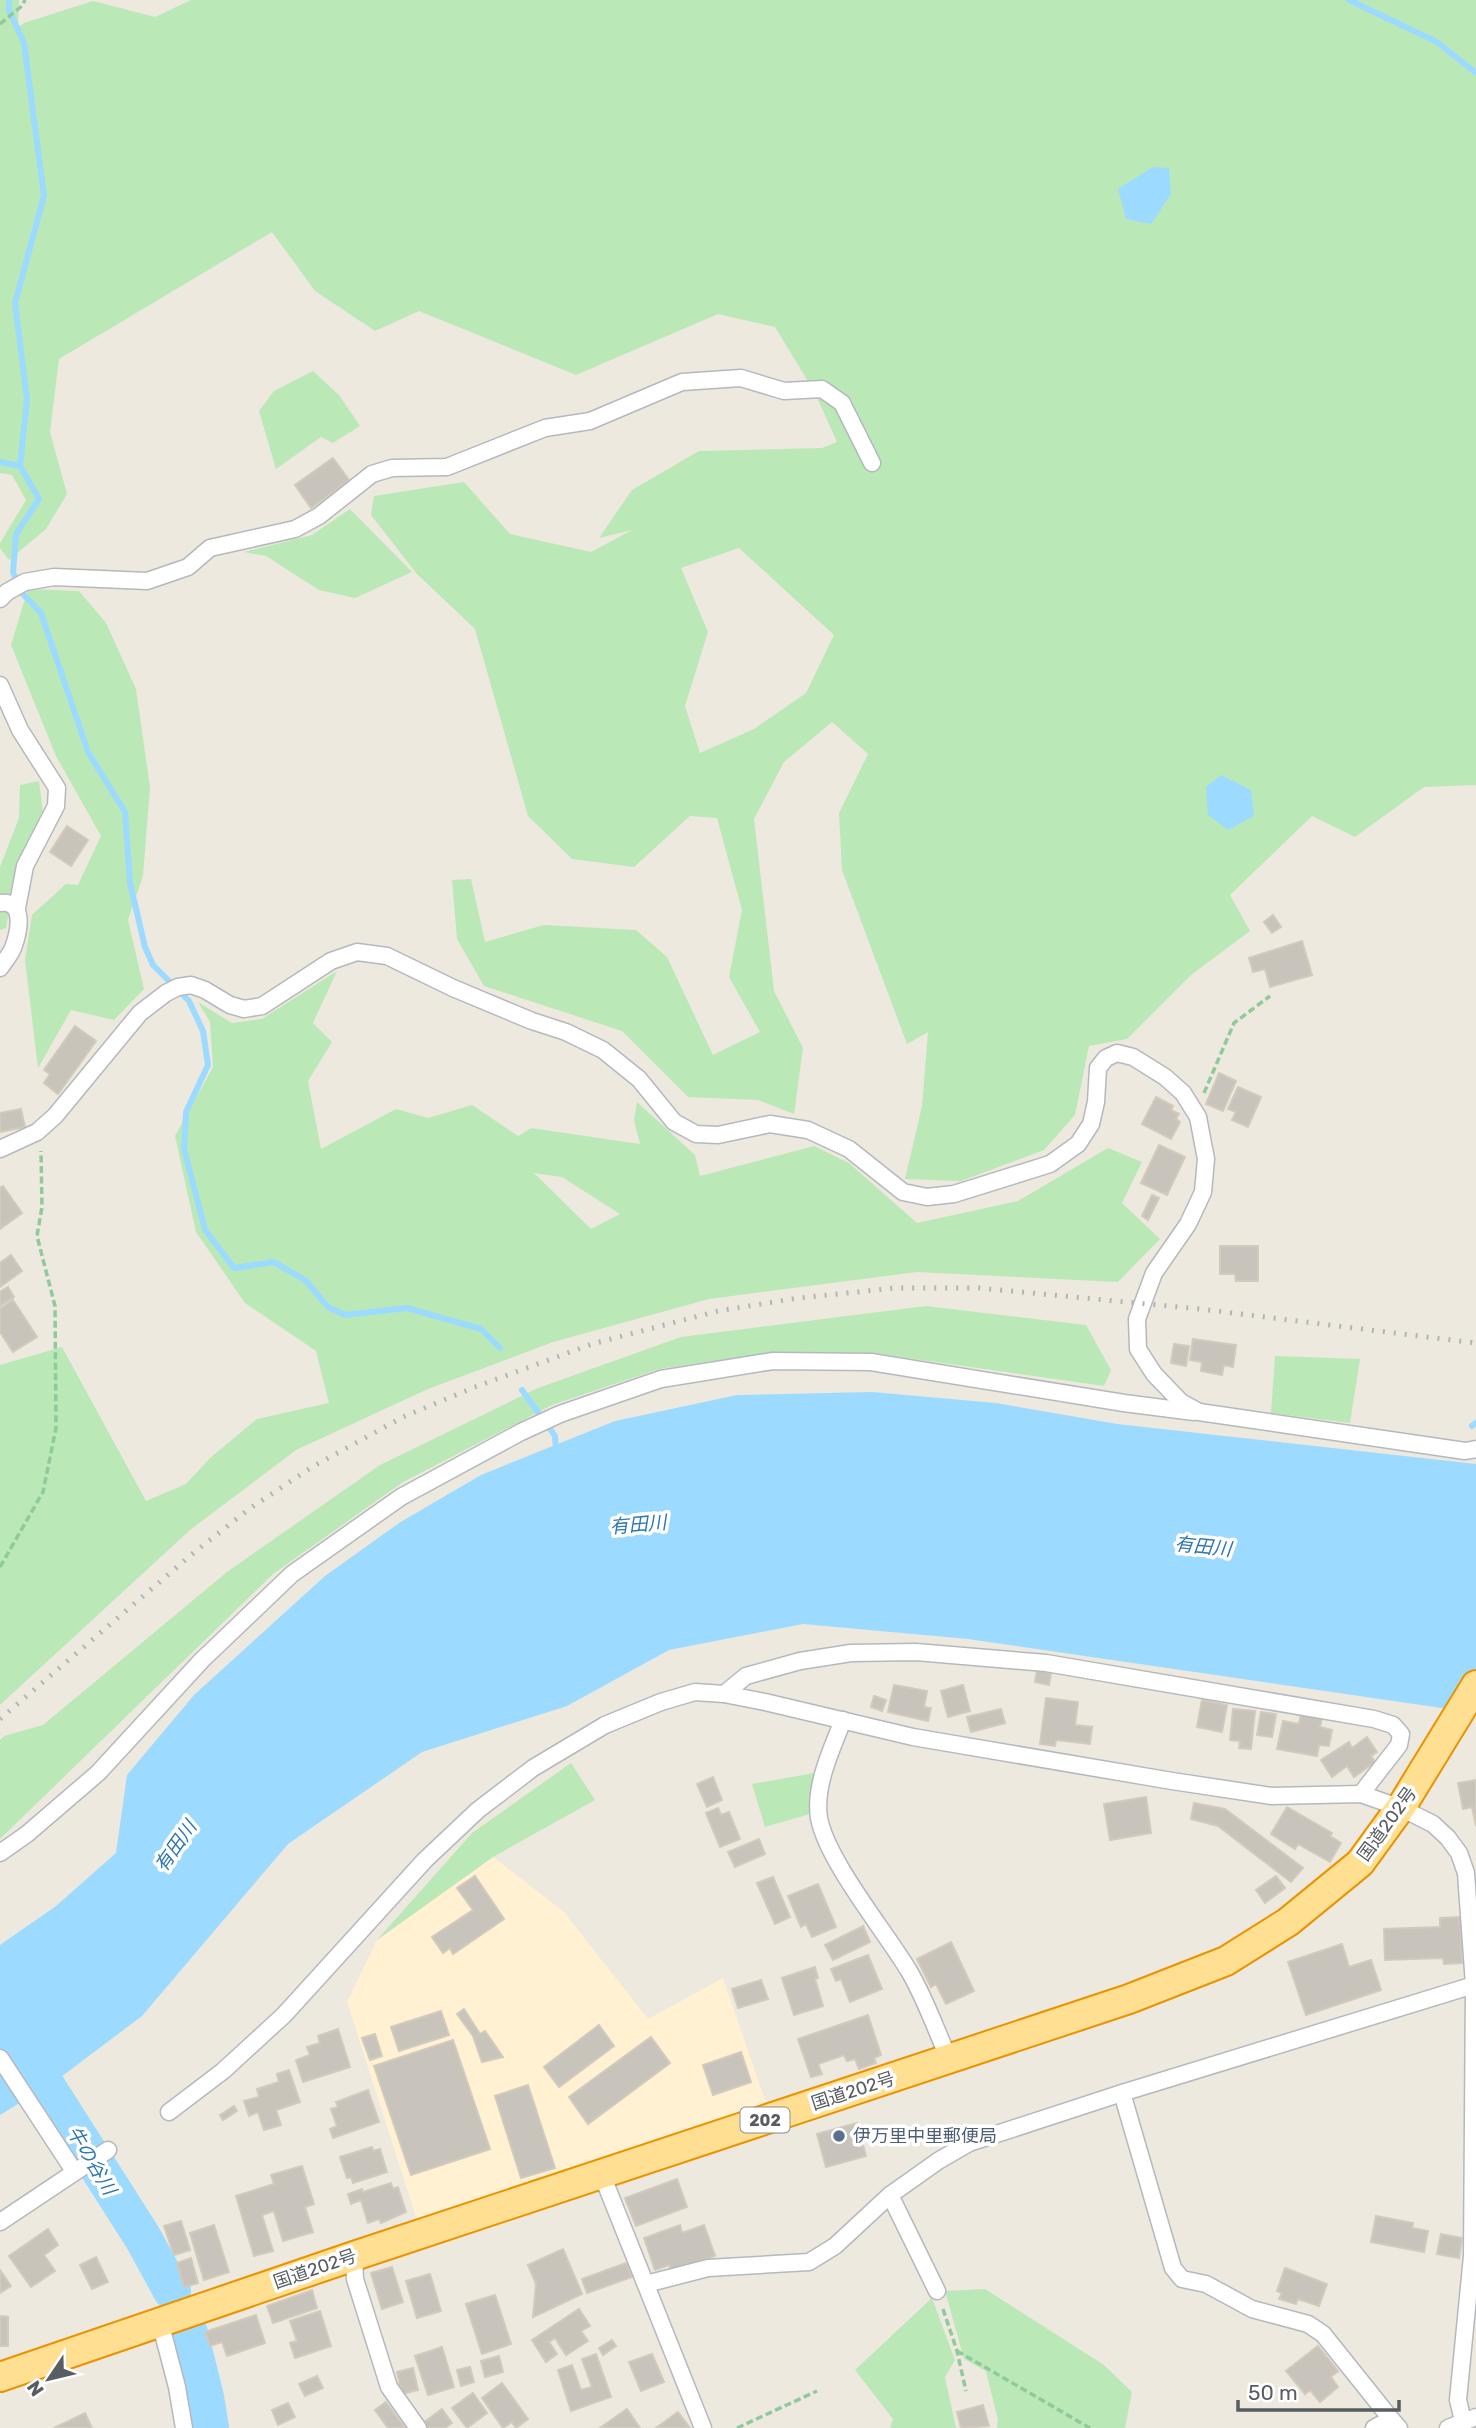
<svg xmlns="http://www.w3.org/2000/svg" width="1476" height="2428" font-family="Rubik,'Noto Sans JP',sans-serif">
<style>
.commercial{fill:#fff1d1}
.green{fill:#bbe8b7;fill-rule:evenodd}
.water{fill:#9cdbff}
.lines{fill:none;stroke-linecap:round;stroke-linejoin:round}
.stream{stroke:#9cdbff;stroke-width:6}
.river{stroke:#9cdbff;stroke-width:38}
.building{fill:#c8c3bb;stroke:#d2cabc;stroke-width:2}
.minor-casing{stroke:#b5b8bd;stroke-width:19}
.trunk-casing{stroke:#eb9200;stroke-width:32}
.path{stroke:#90c99c;stroke-width:3.5;stroke-dasharray:7 3.5;stroke-linecap:butt}
.minor{stroke:#fff;stroke-width:16}
.trunk{stroke:#ffe092;stroke-width:28}
.rail{stroke:#b3b4b5;stroke-width:5;stroke-dasharray:2 9;stroke-linecap:butt}
.service-dot{fill:#5c6f8a;stroke:#fff;stroke-width:2.5}
.labels{text-anchor:middle;stroke-width:7;stroke-linejoin:round;paint-order:stroke}
.shield{fill:#fff;stroke:#8a8e91;stroke-width:2}
.shield-label{font-size:16px;font-weight:bold;fill:#585d62}
.street-label{font-size:18px;fill:#585d62;stroke:#fff}
.service-label{font-size:18px;fill:#4e5e75;stroke:#fff;text-anchor:start}
.water-label{font-size:19px;font-style:italic;fill:#2e77b2;stroke:#fff}
</style>
<rect width="100%" height="100%" fill="#ede9de"/>
<polygon class="commercial" points="493,1857 564,1912 648,2019 723,1978 767,2106 569,2168 417,2220 347,2002 377,1940"/>
<g class="green">
<path d="M0,0H19L18,27L24,23L93,1L155,17L191,0H1476V785L1424,787L1355,837L1312,816L1230,895L1250,931L1191,975L1127,1039L1089,1046L1075,1115L1044,1150L961,1181L905,1179L922,1106L928,1032L907,1044L842,870L839,813L868,754L832,722L784,762L754,819L774,991L803,1048L794,1114L758,1100L688,1097L622,1031L484,986L457,939L452,880L471,879L485,942L544,925L636,930L667,957L713,1055L760,1032L729,977L742,910L717,818L690,816L634,867L572,859L528,816L475,629L417,574L371,515L374,496L464,482L510,534L591,552L632,530L599,538L632,490L699,451L822,448L837,442L814,391L775,327L718,314L576,375L419,311L375,331L315,291L272,232L59,359L50,432L67,494L46,529L9,560L0,548V543L26,500L12,475L0,473ZM739,548L834,635L806,693L754,729L700,753L685,706L708,632L681,568Z"/>
<polygon points="313,371 339,395 360,426 333,443 321,437 276,469 259,411 274,391"/>
<polygon points="350,509 412,572 355,598 319,590 266,556 244,552 312,535"/>
<polygon points="28,589 79,591 106,623 136,689 150,787 143,876 128,920 144,989 114,1020 71,1010 38,1068 25,960 32,915 66,884 78,885 101,836 56,756 11,645"/>
<polygon points="39,781 44,821 16,865 6,928 0,930 0,867 19,818 20,785"/>
<path d="M337,971L313,1023L332,1042L308,1081L321,1149L396,1109L428,1118L472,1105L518,1136L531,1128L640,1144L634,1120L637,1102L695,1155L700,1176L814,1146L849,1163L917,1223L1018,1201L1108,1148L1142,1162L1122,1203L1160,1239L1118,1282L917,1272L709,1299L553,1342L428,1389L296,1450L190,1530L0,1705V1365L62,1347L146,1501L186,1484L210,1458L257,1419L329,1403L316,1351L245,1303L196,1232L175,1136L213,1067L210,1022L198,1002L232,1023L262,1019ZM534,1173L562,1177L620,1214L591,1229Z"/>
<polygon points="926,1306 1086,1325 1111,1370 1104,1386 879,1354 775,1352 659,1369 552,1405 403,1482 273,1574 0,1839 0,1740 4,1736 43,1725 227,1572 380,1465 538,1388 681,1337"/>
<polygon points="1275,1356 1360,1359 1350,1423 1271,1413"/>
<polygon points="571,1763 595,1800 493,1857 377,1940 472,1833"/>
<polygon points="814,1773 810,1814 765,1827 752,1784"/>
<polygon points="985,2289 1104,2365 1132,2392 1125,2428 997,2428 998,2420 986,2371 964,2359 945,2291"/>
<polygon points="932,2298 955,2360 945,2377 956,2428 890,2428 893,2419 855,2370"/>
</g>
<g class="water">
<polygon points="1153,167 1169,168 1171,194 1151,224 1126,219 1118,189"/>
<polygon points="1221,775 1251,790 1254,816 1228,830 1208,815 1206,787"/>
<polygon points="872,1392 996,1403 1117,1424 1476,1464 1476,1713 968,1639 803,1624 669,1650 567,1706 422,1752 288,1844 142,2016 57,2080 0,2115 0,1945 56,1906 116,1853 127,1775 194,1695 325,1576 399,1523 481,1475 615,1421 737,1395"/>
</g>
<g class="lines">
<g class="stream">
<polyline points="9,0 9,10 24,43 44,196 15,303 27,399 20,466 39,499 16,534 13,572 21,592 41,613 88,752 125,812 130,883 145,947 153,965 189,1001 203,1031 208,1065 186,1112 184,1149 205,1230 234,1268 274,1262 305,1280 328,1307 345,1315 407,1308 481,1329 500,1348"/>
<polyline points="1349,0 1437,42 1476,73"/>
<polyline points="0,462 20,466"/>
<polyline points="522,1390 555,1436 556,1451"/>
<polyline points="1472,1426 1476,1423"/>
</g>
<g class="river">
<polyline points="12,2048 45,2084 143,2238 172,2291"/>
<polyline points="189,2333 205,2397 210,2428"/>
</g>
</g>
<g class="building">
<polygon points="333,458 349,480 311,508 295,485"/>
<polygon points="67,826 88,840 71,866 50,852"/>
<polygon points="1273,915 1281,927 1272,933 1264,922"/>
<polygon points="1302,941 1312,975 1270,987 1265,969 1253,972 1249,958"/>
<polygon points="75,1026 96,1041 58,1094 44,1083 50,1074 44,1070"/>
<polygon points="1219,1073 1236,1081 1223,1111 1206,1104"/>
<polygon points="1238,1087 1261,1097 1248,1127 1232,1120 1236,1112 1228,1109"/>
<polygon points="1156,1097 1173,1106 1171,1110 1179,1114 1176,1119 1180,1122 1171,1139 1142,1124"/>
<polygon points="21,1109 25,1127 0,1132 0,1113"/>
<polygon points="1159,1145 1185,1157 1167,1195 1141,1183"/>
<polygon points="3,1186 22,1213 0,1229 0,1188"/>
<polygon points="1152,1195 1159,1198 1148,1220 1142,1216"/>
<polygon points="1220,1246 1258,1246 1258,1281 1236,1281 1235,1274 1220,1274"/>
<polygon points="11,1255 22,1271 0,1287 0,1263"/>
<polygon points="8,1287 14,1297 0,1306 0,1292"/>
<polygon points="13,1300 37,1337 13,1352 0,1332 0,1309"/>
<polygon points="1193,1339 1236,1345 1233,1367 1224,1365 1222,1375 1201,1371 1202,1362 1190,1360"/>
<polygon points="1174,1344 1189,1346 1186,1366 1171,1363"/>
<polygon points="1037,1670 1051,1673 1049,1685 1035,1682"/>
<polygon points="894,1685 927,1691 924,1707 931,1708 928,1721 888,1712"/>
<polygon points="963,1685 970,1711 948,1717 941,1691"/>
<polygon points="874,1696 886,1700 882,1711 871,1707"/>
<polygon points="1046,1698 1078,1702 1075,1725 1092,1727 1090,1744 1056,1740 1055,1746 1040,1744"/>
<polygon points="1202,1700 1227,1705 1222,1732 1197,1727"/>
<polygon points="1001,1709 1005,1723 971,1732 967,1717"/>
<polygon points="1233,1709 1255,1711 1251,1749 1239,1748 1240,1741 1230,1740"/>
<polygon points="1261,1712 1276,1714 1272,1737 1257,1735"/>
<polygon points="1301,1714 1322,1718 1320,1727 1332,1730 1329,1746 1319,1745 1317,1756 1277,1749 1283,1721 1299,1724"/>
<polygon points="1367,1737 1377,1752 1371,1756 1375,1762 1354,1777 1347,1766 1332,1777 1321,1760 1349,1742 1352,1748"/>
<polygon points="713,1777 722,1800 707,1807 697,1784"/>
<polygon points="1476,1780 1476,1826 1472,1807 1463,1809 1458,1783"/>
<polygon points="1146,1797 1151,1833 1110,1840 1104,1804"/>
<polygon points="1194,1803 1225,1809 1303,1868 1291,1882 1218,1826 1191,1819"/>
<polygon points="1287,1807 1332,1833 1330,1836 1341,1843 1330,1862 1298,1844 1295,1849 1271,1834"/>
<polygon points="718,1808 721,1815 729,1812 740,1839 720,1847 706,1813"/>
<polygon points="759,1839 765,1854 735,1867 728,1852"/>
<polygon points="475,1876 504,1919 453,1954 450,1948 443,1953 432,1937 473,1910 457,1888"/>
<polygon points="1276,1876 1285,1888 1265,1903 1256,1890"/>
<polygon points="773,1877 790,1917 775,1924 757,1883"/>
<polygon points="818,1884 836,1927 812,1937 806,1924 801,1927 788,1896"/>
<polygon points="1460,1917 1462,1963 1444,1964 1443,1958 1385,1960 1384,1929 1440,1927 1440,1918"/>
<polygon points="863,1926 870,1942 833,1960 825,1945"/>
<polygon points="951,1942 974,1991 946,2004 936,1984 931,1987 917,1959"/>
<polygon points="1342,1944 1349,1967 1371,1960 1381,1990 1306,2015 1288,1962"/>
<polygon points="868,1955 882,1989 850,2002 841,1979 836,1981 831,1969"/>
<polygon points="815,1967 818,1978 815,1979 823,2006 794,2015 782,1978"/>
<polygon points="761,1980 768,1999 738,2008 732,1989"/>
<polygon points="464,2009 480,2034 485,2031 503,2057 482,2062 473,2036 457,2014"/>
<polygon points="441,2011 449,2035 399,2051 391,2027"/>
<polygon points="868,2015 881,2055 874,2058 876,2063 859,2069 855,2059 847,2061 844,2055 818,2064 822,2074 811,2077 798,2039"/>
<polygon points="599,2025 614,2046 559,2087 544,2067"/>
<polygon points="338,2029 350,2067 303,2082 296,2060 310,2055 307,2047 320,2043 318,2036"/>
<polygon points="375,2034 382,2056 370,2060 362,2038"/>
<polygon points="651,2037 670,2063 588,2124 569,2097"/>
<polygon points="453,2040 490,2149 411,2175 374,2066"/>
<polygon points="741,2052 751,2082 713,2095 703,2065"/>
<polygon points="289,2070 300,2102 276,2110 281,2125 264,2130 258,2112 249,2116 244,2101 259,2097 257,2089 279,2082 277,2074"/>
<polygon points="528,2085 555,2168 521,2178 495,2096"/>
<polygon points="368,2090 379,2122 333,2138 330,2129 337,2126 331,2109 338,2107 336,2102"/>
<polygon points="234,2106 237,2111 223,2120 220,2115"/>
<polygon points="857,2123 866,2156 826,2167 817,2134"/>
<polygon points="372,2147 373,2151 380,2149 387,2172 353,2183 351,2177 347,2178 340,2157"/>
<polygon points="302,2166 314,2204 305,2207 313,2232 283,2241 274,2211 262,2215 273,2251 254,2256 236,2196 274,2184 271,2175"/>
<polygon points="677,2179 687,2207 636,2226 625,2198"/>
<polygon points="391,2183 393,2189 398,2187 406,2212 381,2223 379,2219 368,2223 361,2200 351,2204 348,2194 362,2189 363,2192"/>
<polygon points="1376,2216 1413,2223 1412,2228 1428,2231 1424,2252 1371,2242"/>
<polygon points="181,2221 190,2250 174,2255 164,2226"/>
<polygon points="214,2225 229,2272 204,2280 190,2233"/>
<polygon points="680,2225 682,2233 704,2225 715,2256 672,2271 669,2265 655,2270 644,2238"/>
<polygon points="48,2229 58,2245 44,2255 55,2271 31,2287 9,2256"/>
<polygon points="1441,2234 1462,2238 1459,2258 1437,2254"/>
<polygon points="563,2249 582,2294 533,2317 536,2284 528,2265"/>
<polygon points="96,2257 108,2282 92,2289 80,2265"/>
<polygon points="191,2258 198,2283 184,2287 177,2263"/>
<polygon points="626,2263 632,2277 587,2293 582,2279"/>
<polygon points="392,2267 403,2302 382,2309 371,2273"/>
<polygon points="1285,2268 1327,2284 1319,2306 1298,2299 1296,2304 1279,2299 1282,2293 1277,2291"/>
<polygon points="0,2270 11,2286 0,2293"/>
<polygon points="430,2274 441,2311 417,2318 406,2281"/>
<polygon points="312,2290 317,2308 273,2323 267,2306"/>
<polygon points="495,2295 511,2344 482,2354 466,2304"/>
<polygon points="579,2309 590,2326 581,2331 588,2341 566,2355 555,2338 549,2342 557,2354 546,2362 532,2340"/>
<polygon points="320,2311 331,2346 295,2358 290,2343 297,2341 290,2321"/>
<polygon points="256,2315 265,2343 227,2356 222,2342 210,2346 205,2332"/>
<polygon points="0,2316 8,2317 8,2346 0,2346"/>
<polygon points="612,2340 616,2346 603,2355 599,2348"/>
<polygon points="1318,2346 1338,2371 1331,2377 1338,2387 1320,2402 1310,2390 1305,2394 1286,2371"/>
<polygon points="442,2347 454,2387 428,2395 415,2356"/>
<polygon points="596,2354 611,2397 571,2411 558,2370 572,2365 581,2390 592,2387 582,2359"/>
<polygon points="652,2354 664,2382 641,2391 629,2362"/>
<polygon points="499,2356 503,2372 485,2377 481,2361"/>
<polygon points="470,2367 474,2382 461,2386 457,2370"/>
<polygon points="413,2368 418,2390 402,2394 397,2372"/>
<polygon points="317,2376 323,2388 305,2396 299,2384"/>
<polygon points="502,2383 528,2419 516,2428 512,2422 503,2428 482,2398"/>
<polygon points="473,2393 487,2413 467,2428 452,2408"/>
<polygon points="386,2402 405,2428 388,2428 375,2410"/>
<polygon points="288,2403 295,2417 278,2425 272,2410"/>
<polygon points="983,2405 989,2426 961,2428 957,2412"/>
<polygon points="442,2409 452,2423 445,2428 427,2428 423,2423"/>
<polygon points="627,2409 640,2428 600,2428"/>
<polygon points="678,2412 690,2428 656,2428"/>
<polygon points="85,2413 92,2428 54,2428"/>
</g>
<g class="lines">
<g class="minor-casing">
<g id="minor">
<polyline points="0,599 7,592 25,582 54,577 147,581 188,567 210,548 295,529 319,516 372,474 392,468 447,467 545,428 590,421 682,382 741,378 784,391 822,389 842,403 872,463"/>
<polyline points="0,685 20,730 57,788 56,806 25,866 17,908"/>
<path d="M0,903C26,900 19,932 13,948C10,955 4,962 0,968"/>
<polyline points="0,1149 37,1132 55,1116 140,1013 166,993 178,987 191,985 205,990 230,1005 244,1009 262,1006 331,961 357,952 387,956 453,988 532,1021 566,1032 603,1050 639,1079 674,1122 696,1134 718,1135 770,1124 808,1130 849,1149 903,1192 927,1197 954,1194 1050,1164 1078,1144 1091,1124 1096,1102 1098,1068 1106,1058 1117,1053 1133,1057 1165,1077 1183,1093 1198,1117 1206,1159 1203,1192 1188,1224 1154,1273 1137,1319 1138,1349 1154,1374 1181,1402 1199,1412 1465,1451 1476,1449"/>
<polyline points="724,1694 746,1676 800,1661 851,1653 916,1652 1046,1663 1374,1719 1393,1725 1401,1734 1399,1745 1361,1794"/>
<path d="M843,1720C832,1749 814,1785 819,1818C827,1861 885,1931 909,1971C925,1998 936,2030 949,2059"/>
<polyline points="0,1853 27,1834 98,1773 202,1660 292,1574 401,1497 521,1432 560,1414 661,1379 773,1361 871,1362 1124,1403 1194,1412"/>
<polyline points="0,2058 74,2171"/>
<polyline points="1122,2093 1173,2268 1182,2279 1206,2284 1252,2309 1308,2324 1323,2334 1391,2419"/>
<polyline points="169,2112 223,2071 284,2015 425,1860 478,1810 533,1768 605,1725 661,1702 695,1692 724,1694 765,1702 913,1737 1172,1781 1272,1796 1361,1794 1401,1808 1433,1824 1448,1838 1459,1853 1466,1873 1474,1985 1472,2256 1458,2400 1463,2421"/>
<polyline points="602,2175 703,2428"/>
<polyline points="890,2195 937,2291"/>
<polyline points="0,2222 108,2150"/>
<polyline points="354,2256 355,2279 389,2387 418,2428"/>
<polyline points="646,2284 708,2268 809,2262 835,2246 890,2195 938,2161 969,2143 1122,2093 1474,1985"/>
<polyline points="160,2322 177,2387 184,2428"/>
<polyline points="1374,2428 1391,2419 1399,2428"/>
<polyline points="1448,2428 1476,2417"/>
</g>
</g>
<g class="trunk-casing">
<polyline id="trunk" points="0,2377 354,2256 1129,1999 1226,1961 1288,1922 1360,1863 1403,1804 1476,1685"/>
</g>
<g class="path">
<polyline points="0,24 22,6 25,0"/>
<polyline points="1204,1093 1234,1023 1270,996"/>
<polyline points="0,1567 43,1492 56,1428 55,1306 37,1236 42,1207 41,1151"/>
<polyline points="943,2309 957,2351 966,2391"/>
<polyline points="957,2351 1090,2428"/>
<polyline points="737,2428 817,2391"/>
</g>
<use href="#minor" class="minor"/>
<use href="#trunk" class="trunk"/>
<polyline class="rail" points="0,1719 191,1555 249,1509 312,1467 403,1417 475,1387 592,1344 718,1311 799,1298 895,1288 979,1288 1200,1309 1476,1343"/>
</g>
<circle class="service-dot" cx="839" cy="2136" r="7"/>
<g class="labels">
<rect class="shield" x="740.5" y="2107.5" width="49" height="25" rx="5"/>
<g class="shield-label">
<text x="765" y="2126">202</text>
</g>
<g class="street-label">
<text transform="translate(1387 1824) rotate(-54)" y="6">国道202号</text>
<text transform="translate(853 2091) rotate(-18)" y="6">国道202号</text>
<text transform="translate(315 2269) rotate(-19)" y="6">国道202号</text>
</g>
<g class="service-label">
<text x="853" y="2142">伊万里中里郵便局</text>
</g>
<g class="water-label">
<text transform="translate(638 1524) rotate(-5)" y="7">有田川</text>
<text transform="translate(1203 1546) rotate(6)" y="7">有田川</text>
<text transform="translate(175 1846) rotate(-55)" y="7">有田川</text>
<text transform="translate(92 2160) rotate(59)" y="7">牛の谷川</text>
</g>
</g>
<g transform="translate(49 2379) rotate(235)" stroke="#ffffff" stroke-width="5" paint-order="stroke">
<path d="M0-5L12 26L0 18L-12 26Z" fill="#585d62"/>
<text y="-10" font-size="19" font-weight="bold" text-anchor="middle" fill="#585d62">N</text>
</g>
<path d="M1238 2400v10h161v-10" fill="none" stroke="#585d62" stroke-width="3.5"/>
<text x="1248" y="2400" font-size="21" fill="#585d62" stroke="#ffffff" stroke-width="5" paint-order="stroke">50 m</text>
</svg>
